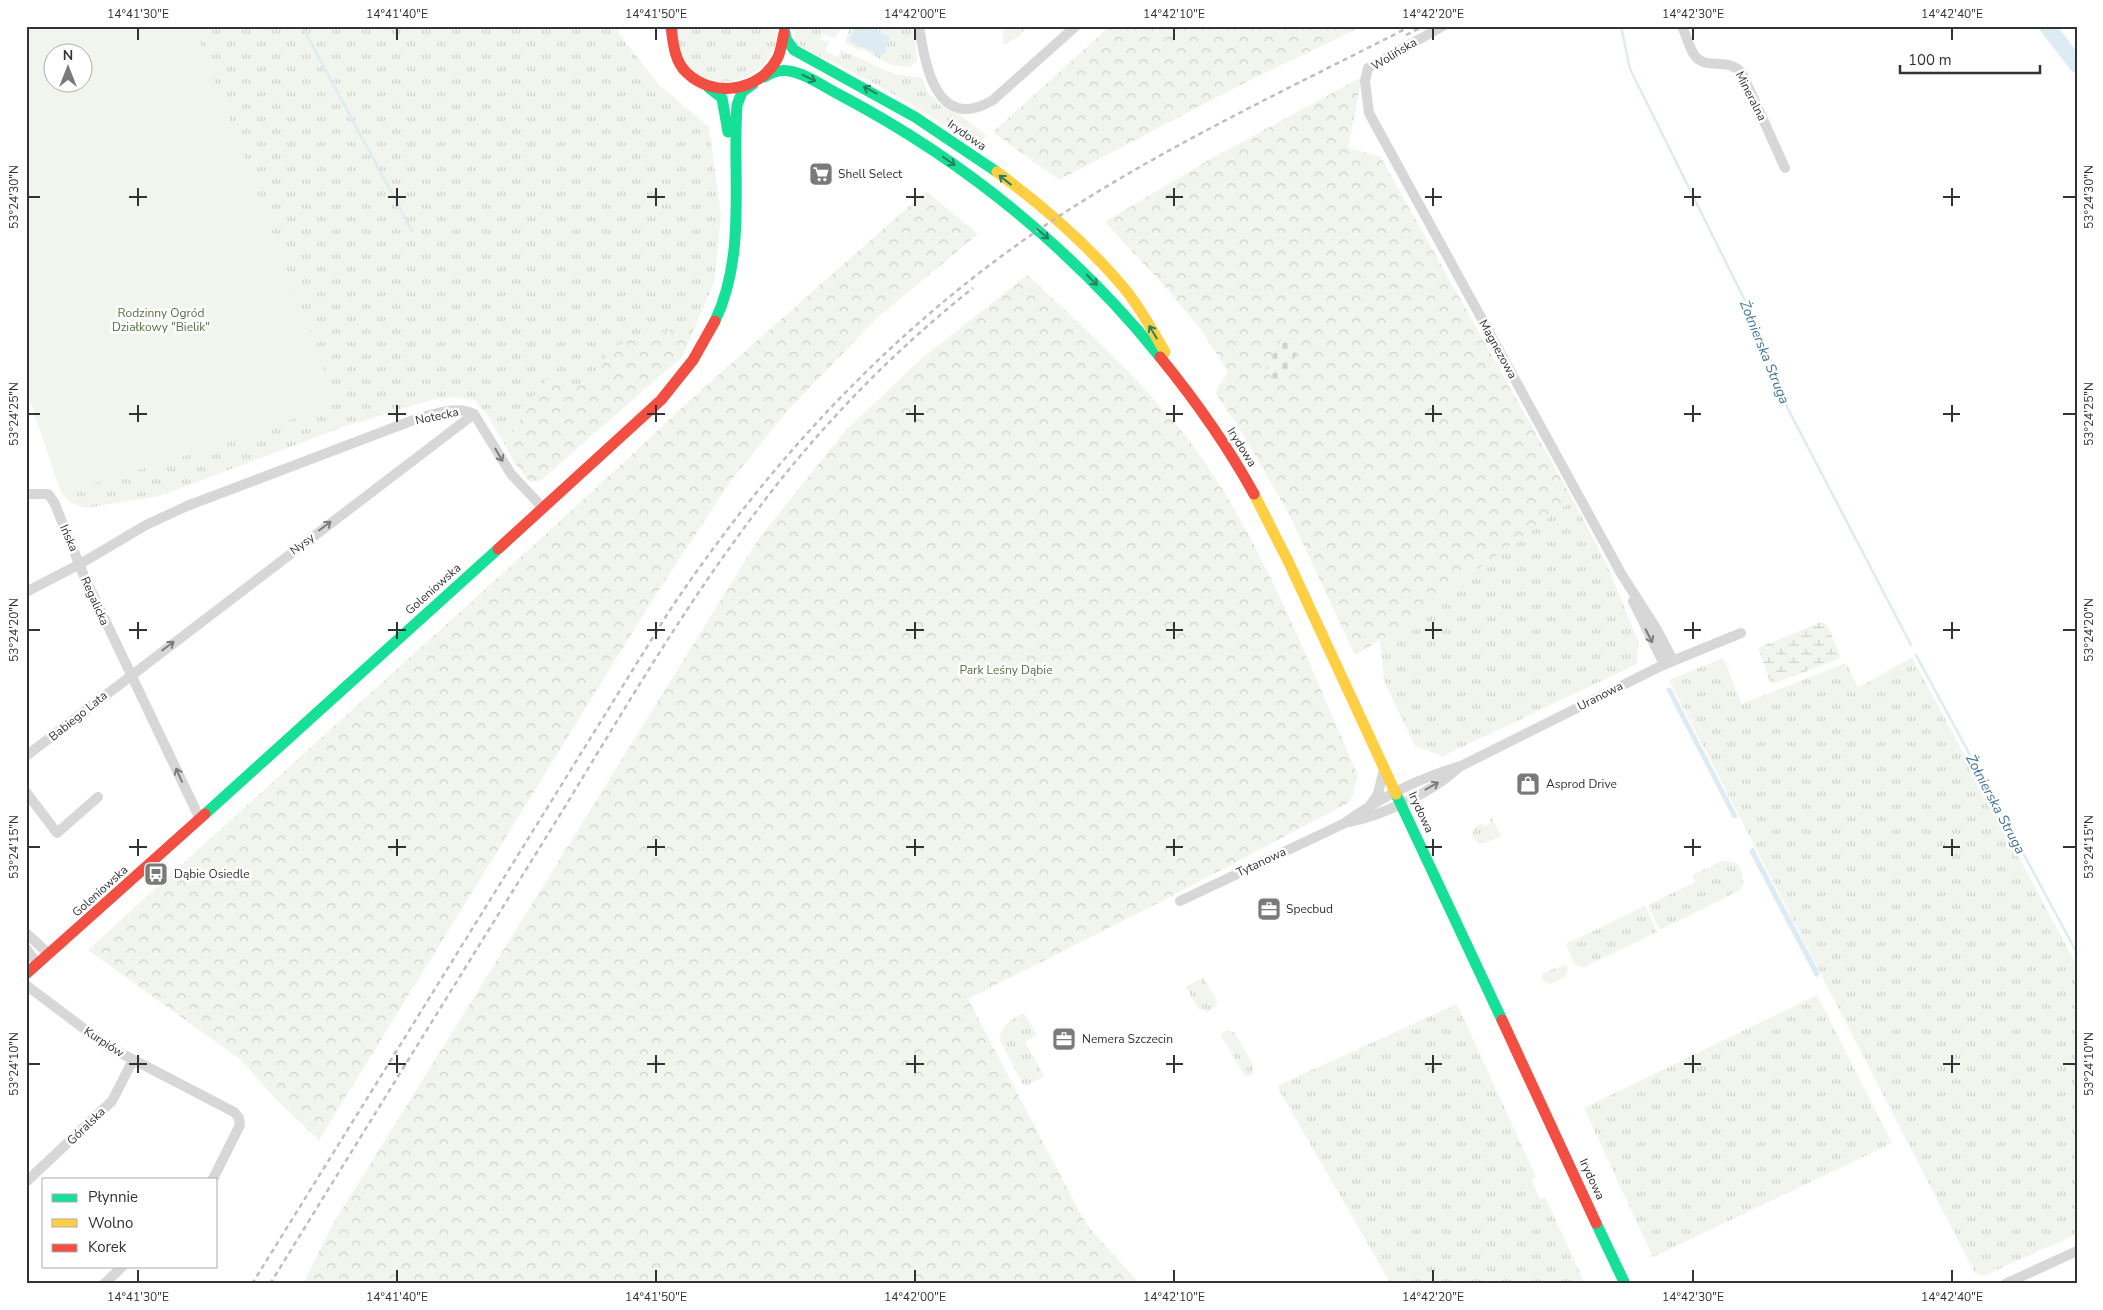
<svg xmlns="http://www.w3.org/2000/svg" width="2103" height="1310" font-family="'Nunito Sans',sans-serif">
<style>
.grass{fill:url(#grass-tufts)}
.forest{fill:url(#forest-crowns)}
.wetland{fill:url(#wetland-marsh)}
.cemetery{fill:url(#cemetery-stones)}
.garden{fill:#f1f5ed;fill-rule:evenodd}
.water{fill:#ddebf3}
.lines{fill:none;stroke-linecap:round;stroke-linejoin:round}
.stream{stroke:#ddebf3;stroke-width:2.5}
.river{stroke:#ddebf3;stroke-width:16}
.street{stroke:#d7d7d7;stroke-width:10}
.fast{stroke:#16e098;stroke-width:11}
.slow{stroke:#ffcf43;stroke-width:11}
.jam{stroke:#f24e42;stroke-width:11}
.rail{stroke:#bebebe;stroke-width:2.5;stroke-dasharray:5 4;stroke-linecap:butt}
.oneway{stroke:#268160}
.oneway2{stroke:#7d7d7d}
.ticks{fill:none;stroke:#333;stroke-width:2}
.labels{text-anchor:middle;stroke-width:5;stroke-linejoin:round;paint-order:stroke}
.street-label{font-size:12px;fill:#333;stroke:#fff}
.poi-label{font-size:12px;fill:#333;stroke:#fff;text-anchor:start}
.park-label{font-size:12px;fill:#56703f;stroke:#fff}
.water-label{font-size:14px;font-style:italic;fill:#3f7597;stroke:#fff}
.neatline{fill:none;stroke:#333;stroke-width:2}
.ticks-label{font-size:12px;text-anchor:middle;fill:#333}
</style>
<defs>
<pattern id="grass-tufts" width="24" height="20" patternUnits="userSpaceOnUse" patternTransform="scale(1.25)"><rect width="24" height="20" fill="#f1f5ed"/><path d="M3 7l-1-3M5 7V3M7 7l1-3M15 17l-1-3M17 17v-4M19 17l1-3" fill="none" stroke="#cfd2cc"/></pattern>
<pattern id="forest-crowns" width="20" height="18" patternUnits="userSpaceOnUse" patternTransform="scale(1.25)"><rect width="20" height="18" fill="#f1f5ed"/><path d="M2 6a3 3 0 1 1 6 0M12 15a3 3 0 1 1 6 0" fill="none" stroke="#cfd2cc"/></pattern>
<pattern id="wetland-marsh" width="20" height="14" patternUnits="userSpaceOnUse" patternTransform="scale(1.25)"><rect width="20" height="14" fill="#f1f5ed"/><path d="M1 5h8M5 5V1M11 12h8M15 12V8" fill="none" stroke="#cfd2cc"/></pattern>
<pattern id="cemetery-stones" width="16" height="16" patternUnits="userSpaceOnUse" patternTransform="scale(1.25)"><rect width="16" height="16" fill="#f1f5ed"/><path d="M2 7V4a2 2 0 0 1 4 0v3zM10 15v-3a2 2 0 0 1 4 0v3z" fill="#cfd2cc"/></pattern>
</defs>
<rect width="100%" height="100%" fill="#fff"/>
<g class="grass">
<polygon points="194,26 620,26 618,32 658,84 709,127 721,216 714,283 696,324 629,340 597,381 573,387 555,370 537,391 505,445 486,413 474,400 456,397 435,399 343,427 159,496 85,508 70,502 61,493 217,446 336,403"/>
<path d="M677,26H777C781,84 698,105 680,49C678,42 678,33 677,26Z"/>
<path d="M792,26H843L835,38L823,34L820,39L828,43L825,51L838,57L841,50L894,74L922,78L927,91L939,104L959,114L987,136L974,146C920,107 864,76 803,48L796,41Z"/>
<polygon points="853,26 913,26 917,60 910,67 891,65 862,49 861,51 845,43 849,30"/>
<polygon points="1003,26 1028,26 1018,37 1003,45"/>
<polygon points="1573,500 1606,563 1638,641 1637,664 1443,756 1415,746 1384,681 1380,640"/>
<polygon points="1912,657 2077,966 2077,1234 1983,1276 1975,1273 1669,680 1723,658 1742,704 1846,663 1858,688"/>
<polygon points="1492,818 1501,836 1485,843 1479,844 1472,836 1474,828 1482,823 1484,827 1491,823 1490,819"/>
<path d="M1724,860L1736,863C1743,872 1746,881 1740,890L1660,930L1648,905L1695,882L1693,875Z"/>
<polygon points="1645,906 1657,932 1584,967 1575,965 1566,944"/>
<polygon points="1567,964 1568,970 1565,977 1550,984 1542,980 1541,976 1544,973"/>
<polygon points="1203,977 1217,1001 1215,1007 1208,1012 1199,1009 1186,987"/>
<polygon points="1817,995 1892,1143 1653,1257 1584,1108"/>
<polygon points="1457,1004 1536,1177 1531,1179 1540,1199 1545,1197 1585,1284 1391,1284 1277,1086"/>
<path d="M1024,1013L1037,1035L1025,1042L1044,1076L1026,1086L1022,1083L1000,1040C1001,1024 1012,1020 1024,1013Z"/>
<polygon points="1228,1030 1235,1033 1253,1064 1253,1075 1245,1076 1220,1034"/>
</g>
<g class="forest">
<polygon points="1110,26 1363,26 1244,83 1059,180 993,132"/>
<polygon points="1362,77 1348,148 1380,156 1573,500 1380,640 1355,655 1289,514 1241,431 1215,392 1228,372 1202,331 1168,290 1105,222 1207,161"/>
<polygon points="926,191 978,234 879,316 787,411 730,482 653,599 319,1140 274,1097 241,1060 88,950 560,521 696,395"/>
<path d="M1027,275C1081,324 1146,385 1191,443C1263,540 1309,665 1358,775L1350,802L1158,903L968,999L1086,1224L1140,1284H303L333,1224L760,537L845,431L921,359Z"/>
<polygon points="696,324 683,356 540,481 530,482 514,462 505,445 537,391 555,369 573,387 597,381 608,350 629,340"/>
</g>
<polygon class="wetland" points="1821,622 1827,625 1840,655 1838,659 1773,684 1770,682 1758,648"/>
<polygon class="cemetery" points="1284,334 1302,343 1282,382 1264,372"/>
<path class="garden" d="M26,26H194L337,403L217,446L61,493L26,389ZM52,52H82V82H52Z"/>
<g class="water">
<polygon points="856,26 865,26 890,37 884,54 879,55 851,42 850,38"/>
<polygon points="1667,688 1671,688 1737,815 1737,818 1733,818 1667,691"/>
<polygon points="1753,847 1820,974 1817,977 1815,976 1749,851"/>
</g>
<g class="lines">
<g class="stream">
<polyline points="302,26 412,231"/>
<polyline points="1621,26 1630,69 1759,329 1787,407 1911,645"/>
<polyline points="1916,655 2077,953"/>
</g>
<polyline class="river" points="2047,26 2077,65"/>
<g class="street">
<path d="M919,26C925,64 936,134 993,100L1076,26"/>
<polyline points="1443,26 1368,68 1365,81 1369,113 1622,575 1656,628 1673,660"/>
<path d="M1682,26C1686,35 1689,48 1695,56C1707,71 1726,56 1742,73L1785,168"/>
<polyline points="26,494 48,494 54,502 84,576 200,819"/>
<path d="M26,592L80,564L146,525L187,506L419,418C435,414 458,405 474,414L511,474L543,508"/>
<polyline points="1633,601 1664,664"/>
<polyline points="26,756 474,414"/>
<polyline points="26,792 57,833 98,797"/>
<polyline points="1371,804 1378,794 1384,769"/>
<path d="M1349,822C1383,815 1433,792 1458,768"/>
<path d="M1180,901L1343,824C1378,799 1419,778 1461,766L1663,665L1741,633"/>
<polyline points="26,933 49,954"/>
<polyline points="26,948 37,964"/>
<polyline points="26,985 107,1046 234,1112 239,1118 240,1125 213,1179"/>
<polyline points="26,1182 112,1101 133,1060"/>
<polyline points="104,1284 123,1266"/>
<polyline points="2005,1284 2077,1251"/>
</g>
<g class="fast">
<polyline points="784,27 786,39 794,50 915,117 997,172"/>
<path d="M764,77C772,72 780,69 789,71C807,74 824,87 840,95C912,133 981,180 1042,234C1085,272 1125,313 1160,357"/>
<polyline points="709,88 722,98 728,132"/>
<path d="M715,321C747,254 732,177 737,105L742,92L753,84"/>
<polyline points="1396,794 1502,1020"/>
<polyline points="205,814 498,549"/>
<polyline points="1596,1223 1625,1284"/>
</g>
<g class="slow">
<path d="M997,172C1043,206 1087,244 1124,288C1140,307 1152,330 1165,352"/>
<polyline points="1254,494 1289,563 1396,794"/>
</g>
<g class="jam">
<path d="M671,26C673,42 674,61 687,73C713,98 759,92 777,59C781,52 782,41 784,33"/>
<path d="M1160,357C1195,400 1227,445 1254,494"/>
<polyline points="498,549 661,400 693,360 715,321"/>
<polyline points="26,974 205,814"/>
<polyline points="1502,1020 1596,1223"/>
</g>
<g class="rail">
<polyline points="1406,35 1424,26"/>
<path d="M252,1284L668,613C774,454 905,315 1067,211C1176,141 1296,85 1411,26"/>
<path d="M270,1284C366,1128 462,973 558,818C618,720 676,620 744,528C809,438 886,357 973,288"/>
</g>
</g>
<defs><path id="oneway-shaft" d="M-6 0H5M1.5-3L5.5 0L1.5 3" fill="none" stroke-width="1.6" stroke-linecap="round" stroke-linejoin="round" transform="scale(1.25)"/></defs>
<g class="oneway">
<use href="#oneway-shaft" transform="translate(809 78) rotate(26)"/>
<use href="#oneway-shaft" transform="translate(870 90) rotate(-151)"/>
<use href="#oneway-shaft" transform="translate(949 161) rotate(35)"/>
<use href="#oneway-shaft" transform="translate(1005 180) rotate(-142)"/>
<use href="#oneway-shaft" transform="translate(1043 234) rotate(42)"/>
<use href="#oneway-shaft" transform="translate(1092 280) rotate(45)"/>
<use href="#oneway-shaft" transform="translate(1153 332) rotate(-121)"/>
</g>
<g class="oneway2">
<use href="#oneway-shaft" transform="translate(499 455) rotate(60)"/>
<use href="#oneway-shaft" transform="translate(325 526) rotate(-37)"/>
<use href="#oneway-shaft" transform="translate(1649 636) rotate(63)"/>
<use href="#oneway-shaft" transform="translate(168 646) rotate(-37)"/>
<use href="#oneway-shaft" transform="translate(179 775) rotate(-114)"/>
<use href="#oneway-shaft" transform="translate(1432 786) rotate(-29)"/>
</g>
<path class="ticks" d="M138,28V40M397,28V40M656,28V40M915,28V40M1174,28V40M1433,28V40M1693,28V40M1952,28V40M138,188V206M397,188V206M656,188V206M915,188V206M1174,188V206M1433,188V206M1693,188V206M1952,188V206M28,197H40M129,197H147M388,197H406M647,197H665M906,197H924M1166,197H1183M1425,197H1442M1684,197H1701M1943,197H1960M2063,197H2076M138,405V422M397,405V422M656,405V422M915,405V422M1174,405V422M1433,405V422M1693,405V422M1952,405V422M28,414H40M129,414H147M388,414H406M647,414H665M906,414H924M1166,414H1183M1425,414H1442M1684,414H1701M1943,414H1960M2063,414H2076M138,622V639M397,622V639M656,622V639M915,622V639M1174,622V639M1433,622V639M1693,622V639M1952,622V639M28,630H40M129,630H147M388,630H406M647,630H665M906,630H924M1166,630H1183M1425,630H1442M1684,630H1701M1943,630H1960M2063,630H2076M138,839V856M397,839V856M656,839V856M915,839V856M1174,839V856M1433,839V856M1693,839V856M1952,839V856M28,847H40M129,847H147M388,847H406M647,847H665M906,847H924M1166,847H1183M1425,847H1442M1684,847H1701M1943,847H1960M2063,847H2076M138,1055V1073M397,1055V1073M656,1055V1073M915,1055V1073M1174,1055V1073M1433,1055V1073M1693,1055V1073M1952,1055V1073M28,1064H40M129,1064H147M388,1064H406M647,1064H665M906,1064H924M1166,1064H1183M1425,1064H1442M1684,1064H1701M1943,1064H1960M2063,1064H2076M138,1270V1282M397,1270V1282M656,1270V1282M915,1270V1282M1174,1270V1282M1433,1270V1282M1693,1270V1282M1952,1270V1282"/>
<defs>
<g id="supermarket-square" transform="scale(1.25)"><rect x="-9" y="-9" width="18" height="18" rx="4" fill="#7a7a7a" stroke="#fff"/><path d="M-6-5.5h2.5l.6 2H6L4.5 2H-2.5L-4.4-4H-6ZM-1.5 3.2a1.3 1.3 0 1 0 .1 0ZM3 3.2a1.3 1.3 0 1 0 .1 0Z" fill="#fff"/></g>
<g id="shop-square" transform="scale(1.25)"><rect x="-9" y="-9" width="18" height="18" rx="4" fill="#7a7a7a" stroke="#fff"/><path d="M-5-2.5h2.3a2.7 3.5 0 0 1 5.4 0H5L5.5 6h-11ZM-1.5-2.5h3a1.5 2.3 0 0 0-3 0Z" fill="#fff"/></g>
<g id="bus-square" transform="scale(1.25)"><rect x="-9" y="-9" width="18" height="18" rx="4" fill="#7a7a7a" stroke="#fff"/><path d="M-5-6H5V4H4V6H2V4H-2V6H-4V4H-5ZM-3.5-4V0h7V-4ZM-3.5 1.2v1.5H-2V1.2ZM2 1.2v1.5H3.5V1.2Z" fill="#fff"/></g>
<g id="office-square" transform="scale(1.25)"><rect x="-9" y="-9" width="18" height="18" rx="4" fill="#7a7a7a" stroke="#fff"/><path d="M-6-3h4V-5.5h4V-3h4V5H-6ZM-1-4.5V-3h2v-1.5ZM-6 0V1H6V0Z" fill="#fff"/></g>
</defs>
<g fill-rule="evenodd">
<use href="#supermarket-square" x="821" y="174"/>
<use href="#shop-square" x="1528" y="784"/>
<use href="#bus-square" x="156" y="874"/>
<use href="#office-square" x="1269" y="909"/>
<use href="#office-square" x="1064" y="1039"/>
</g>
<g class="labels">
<g class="street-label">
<text transform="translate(1394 54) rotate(-31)" y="4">Wolińska</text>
<text transform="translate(1751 96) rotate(63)" y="4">Mineralna</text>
<text transform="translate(967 135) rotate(35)" y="4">Irydowa</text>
<text transform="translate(1498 349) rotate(61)" y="4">Magnezowa</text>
<text transform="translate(437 416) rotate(-12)" y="4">Notecka</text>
<text transform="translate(1242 447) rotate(58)" y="4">Irydowa</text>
<text transform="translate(69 538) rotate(66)" y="4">Ińska</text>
<text transform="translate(302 544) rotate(-37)" y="4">Nysy</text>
<text transform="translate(433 589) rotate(-42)" y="4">Goleniowska</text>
<text transform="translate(95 601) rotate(66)" y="4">Regalicka</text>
<text transform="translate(1600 696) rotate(-27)" y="4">Uranowa</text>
<text transform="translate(78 716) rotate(-39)" y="4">Babiego Lata</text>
<text transform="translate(1421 812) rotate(65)" y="4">Irydowa</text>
<text transform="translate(1261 862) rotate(-25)" y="4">Tytanowa</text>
<text transform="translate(100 891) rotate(-42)" y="4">Goleniowska</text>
<text transform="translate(104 1042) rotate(33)" y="4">Kurpiów</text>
<text transform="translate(86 1126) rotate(-44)" y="4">Góralska</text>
<text transform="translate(1592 1179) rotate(65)" y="4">Irydowa</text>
</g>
<g class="poi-label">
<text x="838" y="178">Shell Select</text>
<text x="1546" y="788">Asprod Drive</text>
<text x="174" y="878">Dąbie Osiedle</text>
<text x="1286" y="913">Specbud</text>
<text x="1082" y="1043">Nemera Szczecin</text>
</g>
<g class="park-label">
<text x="161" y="317">Rodzinny Ogród<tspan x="161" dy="14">Działkowy "Bielik"</tspan></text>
<text x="1006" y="674">Park Leśny Dąbie</text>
</g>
<g class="water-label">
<text transform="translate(1765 352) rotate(68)" y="5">Żołnierska Struga</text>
<text transform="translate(1996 804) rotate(62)" y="5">Żołnierska Struga</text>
</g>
</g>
<rect width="2103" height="1310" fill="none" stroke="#ffffff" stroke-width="55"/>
<rect x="42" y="1178" width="175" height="90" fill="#ffffff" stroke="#adadad"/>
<rect x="52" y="1194" width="25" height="8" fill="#16e098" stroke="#adadad"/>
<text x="88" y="1202" font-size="15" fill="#333333">Płynnie</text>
<rect x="52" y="1219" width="25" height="8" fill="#ffcf43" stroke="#adadad"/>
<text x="88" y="1228" font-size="15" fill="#333333">Wolno</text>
<rect x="52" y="1244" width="25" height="8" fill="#f24e42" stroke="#adadad"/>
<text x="88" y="1252" font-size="15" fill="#333333">Korek</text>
<g transform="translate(68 68)"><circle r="24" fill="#ffffff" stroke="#adadad"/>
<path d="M0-4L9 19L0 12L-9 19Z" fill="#7a7a7a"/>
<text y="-8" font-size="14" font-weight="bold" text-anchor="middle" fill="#333333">N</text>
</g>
<path d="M1900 65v8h140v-8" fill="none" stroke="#333333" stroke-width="2.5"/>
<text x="1908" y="65" font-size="15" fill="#333333" stroke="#ffffff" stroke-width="4" paint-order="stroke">100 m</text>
<rect x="28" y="28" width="2048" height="1254" class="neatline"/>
<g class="ticks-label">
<text x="138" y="18">14°41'30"E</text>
<text x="397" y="18">14°41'40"E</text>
<text x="656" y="18">14°41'50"E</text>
<text x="915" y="18">14°42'00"E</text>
<text x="1174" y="18">14°42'10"E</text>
<text x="1433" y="18">14°42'20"E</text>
<text x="1693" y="18">14°42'30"E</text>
<text x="1952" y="18">14°42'40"E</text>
<text transform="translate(14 197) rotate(-90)" y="4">53°24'30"N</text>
<text transform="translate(2089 197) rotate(-90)" y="4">53°24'30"N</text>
<text transform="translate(14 414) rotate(-90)" y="4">53°24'25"N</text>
<text transform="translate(2089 414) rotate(-90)" y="4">53°24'25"N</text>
<text transform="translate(14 630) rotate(-90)" y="4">53°24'20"N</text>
<text transform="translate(2089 630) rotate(-90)" y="4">53°24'20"N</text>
<text transform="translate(14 847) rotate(-90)" y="4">53°24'15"N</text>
<text transform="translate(2089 847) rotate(-90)" y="4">53°24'15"N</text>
<text transform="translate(14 1064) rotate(-90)" y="4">53°24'10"N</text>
<text transform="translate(2089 1064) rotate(-90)" y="4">53°24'10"N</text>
<text x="138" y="1301">14°41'30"E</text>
<text x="397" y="1301">14°41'40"E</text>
<text x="656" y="1301">14°41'50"E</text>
<text x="915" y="1301">14°42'00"E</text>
<text x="1174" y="1301">14°42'10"E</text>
<text x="1433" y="1301">14°42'20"E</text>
<text x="1693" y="1301">14°42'30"E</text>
<text x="1952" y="1301">14°42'40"E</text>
</g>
</svg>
